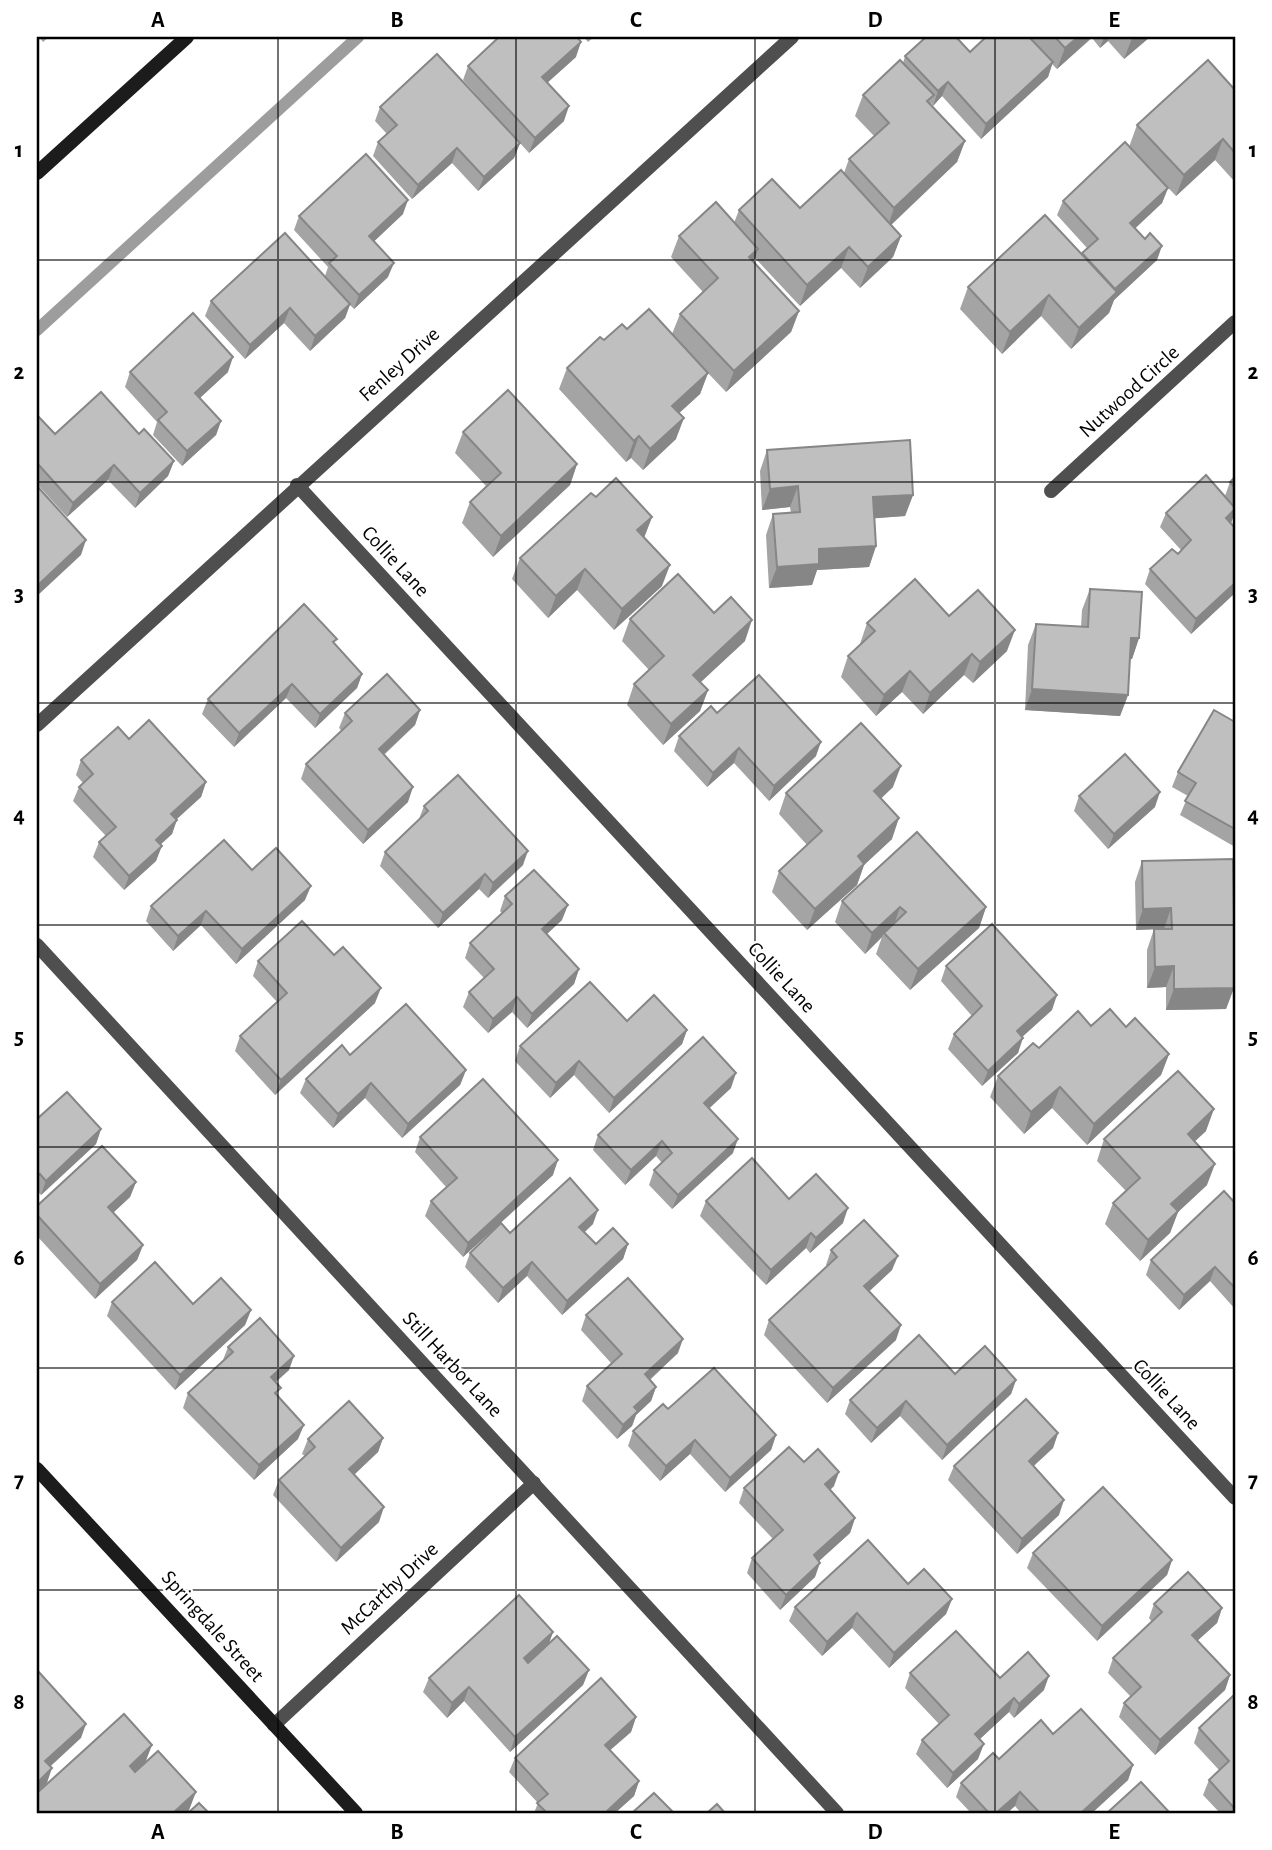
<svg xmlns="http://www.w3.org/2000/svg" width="1272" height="1850" font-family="'Alegreya Sans',sans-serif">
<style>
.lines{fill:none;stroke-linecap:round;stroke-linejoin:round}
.stream{stroke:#9d9d9d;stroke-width:12}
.street{stroke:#4f4f4f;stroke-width:14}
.secondary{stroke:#1c1c1c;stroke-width:14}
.wall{fill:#a4a4a4}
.shaded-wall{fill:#868686}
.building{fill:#bfbfbf;stroke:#868686;stroke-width:2}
.grid{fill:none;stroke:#000;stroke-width:2;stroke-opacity:0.55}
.labels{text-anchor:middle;stroke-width:5;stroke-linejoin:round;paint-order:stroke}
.street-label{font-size:21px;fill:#000;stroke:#fff}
.neatline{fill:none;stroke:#000;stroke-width:2.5}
.grid-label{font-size:23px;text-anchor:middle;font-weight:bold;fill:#000}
</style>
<rect width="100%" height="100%" fill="#fff"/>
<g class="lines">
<polyline class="stream" points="37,330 358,37"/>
<g class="street">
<polyline points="297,485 1235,1498"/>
<polyline points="1051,491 1235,322"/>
<polyline points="37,725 792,37"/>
<polyline points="37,945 837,1813"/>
<polyline points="274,1725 534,1483"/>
</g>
<g class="secondary">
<polyline points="37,173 187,37"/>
<polyline points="37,1469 356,1813"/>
</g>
</g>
<g class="wall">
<polygon points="39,37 49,37 43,42"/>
<polygon points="584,37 594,37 588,42"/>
<polygon points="986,37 1150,37 1124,59 1108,41 1100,48 1092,38 1057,69 1052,64 1048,77 981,139 942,96 933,106 931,103 930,105 965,141 957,162 891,224 901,236 893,257 860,288 841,268 800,306 755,258 753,262 799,311 791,332 726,392 708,373 700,394 679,413 676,439 643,470 631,458 626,462 559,389 567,368 604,340 627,329 672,334 680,314 703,292 671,257 679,236 734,223 739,210 800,208 844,173 849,159 874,136 855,116 863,95 903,63 905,56 970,52"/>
<polygon points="576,57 547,83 564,121 529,153 463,80 468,66"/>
<polygon points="1235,90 1235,182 1215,160 1176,196 1129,147 1137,125"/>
<polygon points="380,107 520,143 514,158 478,191 452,163 412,199 373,156 378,142 387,134 375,121"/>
<polygon points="1168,188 1162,203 1135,228 1157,260 1114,300 1109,313 1071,349 1041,316 1002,354 960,309 968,287 1082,254 1087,248 1057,215 1063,201"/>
<polygon points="403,214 374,241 388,277 354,309 350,305 345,318 310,351 284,323 245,359 205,316 211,301 325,276 328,267 294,230 299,216"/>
<polygon points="130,372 228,372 200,398 221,421 216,435 182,466 153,435 157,422 125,387"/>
<polygon points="37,415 55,434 139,434 174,461 168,476 135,508 108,480 67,517 37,484"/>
<polygon points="463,432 577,464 570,485 493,557 462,523 470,502 486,486 455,453"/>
<polygon points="767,450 913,495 905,516 875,518 876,546 869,567 817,570 812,585 769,588 766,535 773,514 791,513 790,507 762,510 760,471"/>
<polygon points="1235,477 1235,517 1234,515 1231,523 1235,528 1235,593 1191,634 1145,584 1150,569 1178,554 1181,550 1160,527 1166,513 1225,496 1230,482"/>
<polygon points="596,497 652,517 644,537 662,586 614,630 577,590 548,618 512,579 520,558"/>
<polygon points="1090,589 1139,638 1132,659 1130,659 1128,695 1120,716 1025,710 1028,645 1036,624 1081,627 1082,610"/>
<polygon points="714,613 745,641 700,682 708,690 700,711 663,745 627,705 634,684 649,670 622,641 630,619"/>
<polygon points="949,616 1007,651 973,683 964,675 923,714 902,692 876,716 841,677 848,656 860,644 867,623"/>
<polygon points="335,644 362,674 357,688 315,728 286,698 234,747 202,714 208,699"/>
<polygon points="420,710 415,725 384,755 408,802 363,844 301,779 306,764 342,731 339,728 345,713"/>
<polygon points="717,713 816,756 769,801 734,763 707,787 674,751 679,736"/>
<polygon points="1235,722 1235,847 1180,815 1188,796 1172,787 1178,772"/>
<polygon points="129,739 206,782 201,797 176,819 172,834 160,845 156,861 124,890 93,857 99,842 106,836 73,801 79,787 83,783 76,775 81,760"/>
<polygon points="893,787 881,798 892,839 864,865 857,885 807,930 772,892 779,871 807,845 779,814 786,793"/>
<polygon points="1079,796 1155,807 1108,849 1074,811"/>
<polygon points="424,806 523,865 488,898 479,889 438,928 380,866 385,852 419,819"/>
<polygon points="1142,861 1234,987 1226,1009 1166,1010 1166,987 1147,988 1147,950 1154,929 1136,930 1135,882"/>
<polygon points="252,870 305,900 236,964 201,925 173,951 146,921 151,906"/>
<polygon points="505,896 562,920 546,935 579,969 574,984 527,1028 512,1012 488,1033 463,1007 469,992 484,978 465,958 470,943 502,913 500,911"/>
<polygon points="842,901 986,907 979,928 910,990 876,954 882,937 865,954 835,922"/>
<polygon points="258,961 375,1003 275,1095 235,1051 240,1036 277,1002 253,976"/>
<polygon points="946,966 1052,1010 1022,1037 1018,1053 982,1086 948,1049 954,1034 972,1016 941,981"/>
<polygon points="627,1021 687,1030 682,1044 609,1113 574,1075 550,1098 515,1061 520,1046"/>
<polygon points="1091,1026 1126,1027 1169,1054 1161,1075 1087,1145 1052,1108 1024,1134 990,1097 998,1076 1039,1048"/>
<polygon points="466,1070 460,1085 402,1138 365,1098 333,1128 300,1093 306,1079"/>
<polygon points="731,1088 709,1108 733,1153 672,1209 649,1185 654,1170 662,1163 656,1156 625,1185 593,1150 598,1135"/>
<polygon points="37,1119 101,1129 96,1144 41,1195 37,1191"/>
<polygon points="1206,1131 1194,1142 1207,1185 1178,1212 1170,1233 1140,1261 1105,1224 1113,1203 1126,1191 1097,1161 1104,1139"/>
<polygon points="420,1137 553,1175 463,1257 425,1216 431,1201 446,1187 415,1152"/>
<polygon points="136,1182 130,1197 113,1213 143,1245 137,1260 95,1299 37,1236 37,1206"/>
<polygon points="789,1199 843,1223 810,1253 806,1248 766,1285 700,1216 706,1201"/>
<polygon points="1235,1203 1235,1309 1210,1281 1179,1310 1146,1275 1151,1260"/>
<polygon points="593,1224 585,1232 596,1244 628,1244 623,1259 562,1315 527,1276 498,1303 465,1267 470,1253 510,1233"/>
<polygon points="831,1250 892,1270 869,1291 896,1340 827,1403 764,1335 769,1320 827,1266 826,1265"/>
<polygon points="112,1302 193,1304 251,1310 245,1325 175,1390 107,1316"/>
<polygon points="586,1315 678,1353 650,1380 656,1387 651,1401 636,1415 632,1426 617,1439 582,1401 587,1386 611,1363 581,1330"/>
<polygon points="228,1347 289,1370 276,1382 278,1397 298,1439 254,1480 183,1408 188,1393 223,1360"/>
<polygon points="955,1374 1016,1380 1011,1394 942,1460 900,1416 871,1443 845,1414 850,1400"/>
<polygon points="668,1409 776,1435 771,1450 725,1492 690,1454 660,1481 628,1446 633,1431"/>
<polygon points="1058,1433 1053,1448 1033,1466 1059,1515 1017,1554 948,1480 954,1466"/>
<polygon points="383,1438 378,1452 354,1475 379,1522 336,1562 273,1495 279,1480 305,1456 302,1454 308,1439"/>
<polygon points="804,1462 834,1486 830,1490 855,1518 850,1533 819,1561 815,1577 780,1610 747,1573 752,1558 773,1539 739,1503 744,1488"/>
<polygon points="1033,1553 1172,1560 1167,1575 1097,1641 1027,1568"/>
<polygon points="908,1584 952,1599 946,1614 889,1668 852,1628 822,1656 789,1621 795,1607"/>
<polygon points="1154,1604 1222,1608 1217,1623 1197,1641 1230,1675 1225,1690 1155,1755 1119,1717 1124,1703 1131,1697 1108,1673 1113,1658 1152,1622 1149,1618"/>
<polygon points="553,1632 549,1643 589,1670 583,1685 510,1752 464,1701 447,1718 423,1692 429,1678"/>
<polygon points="910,1673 1044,1690 1014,1718 1009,1712 980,1739 978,1759 947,1788 916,1754 922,1740 939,1724 905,1688"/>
<polygon points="1235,1694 1235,1813 1220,1813 1203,1795 1209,1780 1219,1770 1194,1743 1199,1728"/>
<polygon points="636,1717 631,1732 610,1750 639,1781 634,1796 615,1813 534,1813 538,1803 509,1772 515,1758"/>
<polygon points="1053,1734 1133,1765 1128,1780 1092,1813 1021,1813 1015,1806 1007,1813 971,1813 956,1797 961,1783 999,1759"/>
</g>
<g class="shaded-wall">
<polygon points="1078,37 1092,37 1057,69 1065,48"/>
<polygon points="1104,37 1109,37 1108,41 1100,48"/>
<polygon points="1134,37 1150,37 1124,59 1132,38"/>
<polygon points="581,42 576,57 537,92 542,77"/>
<polygon points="1053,62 1048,77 981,139 986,124"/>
<polygon points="948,82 942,96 933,106 938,91"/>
<polygon points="569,106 564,121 529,153 535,138"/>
<polygon points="1223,139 1215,160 1176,196 1184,175"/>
<polygon points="965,141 957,162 887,229 894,208"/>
<polygon points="520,143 514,158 478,191 484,177"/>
<polygon points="457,148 452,163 412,199 418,185"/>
<polygon points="1168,188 1162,203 1125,238 1130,223"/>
<polygon points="408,200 403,214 364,251 369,236"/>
<polygon points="901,236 893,257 860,288 868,267"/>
<polygon points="1162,246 1157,260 1114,300 1109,313 1071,349 1079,328 1113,295 1115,289"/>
<polygon points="849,247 841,268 800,306 807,285"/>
<polygon points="758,249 751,270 749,257"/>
<polygon points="394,263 388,277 354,309 359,295"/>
<polygon points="1049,295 1041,316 1002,354 1010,332"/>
<polygon points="350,304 345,318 310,351 315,336"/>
<polygon points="290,308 284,323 245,359 250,345"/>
<polygon points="799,311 791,332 726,392 734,371"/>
<polygon points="233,357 228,372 190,407 195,393"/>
<polygon points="708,373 700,394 664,427 672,406"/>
<polygon points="684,418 676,439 643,470 650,449"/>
<polygon points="221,421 216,435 182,466 187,451"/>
<polygon points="639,436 631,458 626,462 634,441"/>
<polygon points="174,461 168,476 135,508 140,493"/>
<polygon points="577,464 570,485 493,557 501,536"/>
<polygon points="114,465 108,480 67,517 73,503"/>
<polygon points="798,486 790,507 762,510 770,489"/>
<polygon points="913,495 905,516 866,519 873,497"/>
<polygon points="1235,509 1235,511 1231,523 1226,518"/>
<polygon points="652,517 644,538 637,530"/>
<polygon points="86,540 81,555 37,596 37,586"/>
<polygon points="876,546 869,567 817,570 812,585 769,588 777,567 819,549"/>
<polygon points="670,565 662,586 614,630 622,609"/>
<polygon points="585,569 577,590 548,618 556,596"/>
<polygon points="1235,583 1235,593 1191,634 1196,619"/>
<polygon points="752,620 745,641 686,696 693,675"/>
<polygon points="1015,630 1007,651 973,683 980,662"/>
<polygon points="1131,638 1139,638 1132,659 1124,659"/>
<polygon points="972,654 964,675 923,714 930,693"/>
<polygon points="910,671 902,692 876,716 884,695"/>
<polygon points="362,674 357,688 315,728 320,714"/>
<polygon points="292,684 286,698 234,747 239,733"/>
<polygon points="1032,689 1128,695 1120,716 1025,710"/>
<polygon points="708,690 700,711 663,745 671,724"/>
<polygon points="420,710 415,725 373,764 379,749"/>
<polygon points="821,742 816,756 769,801 774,786"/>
<polygon points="739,748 734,763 707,787 713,773"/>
<polygon points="901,766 893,787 867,812 874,791"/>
<polygon points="206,782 201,797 166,829 171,814"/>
<polygon points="413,787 408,802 363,844 368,830"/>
<polygon points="1160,792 1155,807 1108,849 1114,834"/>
<polygon points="899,818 892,839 864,865 857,885 807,930 815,909 858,856"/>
<polygon points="177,820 172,834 150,854 156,840"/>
<polygon points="162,846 156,861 124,890 129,876"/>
<polygon points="528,851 523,865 488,898 493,883"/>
<polygon points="485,874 479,889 438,928 443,913"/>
<polygon points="311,886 305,900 236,964 242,949"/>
<polygon points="568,905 562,920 536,944 542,929"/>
<polygon points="900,907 893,928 884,933 882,937 865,954 872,933"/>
<polygon points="986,907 979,928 910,990 918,969"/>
<polygon points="1171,908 1164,929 1136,930 1143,909"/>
<polygon points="206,911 201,925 173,951 178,936"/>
<polygon points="1174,966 1166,987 1147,988 1155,967"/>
<polygon points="1234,966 1235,966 1235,987 1226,987"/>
<polygon points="579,969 574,984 527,1028 532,1014"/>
<polygon points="381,988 375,1003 275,1095 281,1080"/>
<polygon points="1234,988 1226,1009 1166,1010 1174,989"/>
<polygon points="1057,995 1052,1010 1012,1046 1017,1031"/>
<polygon points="517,997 512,1012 488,1033 493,1019"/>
<polygon points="687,1030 682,1044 609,1113 614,1098"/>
<polygon points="1023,1038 1018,1053 982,1086 988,1071"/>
<polygon points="1169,1054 1161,1075 1087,1145 1094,1124"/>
<polygon points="579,1061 574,1075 550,1098 556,1083"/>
<polygon points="466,1070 460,1085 402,1138 408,1124"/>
<polygon points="736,1073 731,1088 699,1118 704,1103"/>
<polygon points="371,1083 365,1098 333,1128 338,1114"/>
<polygon points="1060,1087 1052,1108 1024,1134 1031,1112"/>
<polygon points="1214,1109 1206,1131 1180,1155 1188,1134"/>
<polygon points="101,1129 96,1144 41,1195 46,1181"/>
<polygon points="738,1139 733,1153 672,1209 678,1195"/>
<polygon points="662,1141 656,1156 625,1185 631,1170"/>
<polygon points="558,1160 553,1175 463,1257 468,1243"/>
<polygon points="1215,1164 1207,1185 1178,1212 1170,1233 1140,1261 1148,1240 1171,1204"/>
<polygon points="136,1182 130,1197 103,1222 108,1207"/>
<polygon points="848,1208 843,1223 810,1253 816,1238"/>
<polygon points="598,1210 593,1224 574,1241 579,1227"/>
<polygon points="811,1233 806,1248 766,1285 771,1270"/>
<polygon points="628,1244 623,1259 562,1315 567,1301"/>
<polygon points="143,1245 137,1260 95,1299 100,1284"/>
<polygon points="898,1256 892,1270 859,1301 864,1286"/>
<polygon points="532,1262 527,1276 498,1303 503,1288"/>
<polygon points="1215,1267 1210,1281 1179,1310 1184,1295"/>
<polygon points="251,1310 245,1325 175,1390 180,1375"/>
<polygon points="901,1325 896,1340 827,1403 833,1388"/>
<polygon points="683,1339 678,1353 639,1389 645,1374"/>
<polygon points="294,1356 289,1370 265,1391 271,1377"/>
<polygon points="1016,1380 1011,1394 942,1460 947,1445"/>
<polygon points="656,1387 651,1401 636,1415 632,1426 617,1439 623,1425 634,1407"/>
<polygon points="906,1401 900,1416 871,1443 877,1428"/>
<polygon points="304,1425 298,1439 254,1480 259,1465"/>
<polygon points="1058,1433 1053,1448 1023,1476 1029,1461"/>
<polygon points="776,1435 771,1450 725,1492 730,1478"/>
<polygon points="383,1438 378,1452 344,1484 349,1469"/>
<polygon points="695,1440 690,1454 660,1481 666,1466"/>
<polygon points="839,1472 834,1486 820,1499 825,1484"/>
<polygon points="1064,1500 1059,1515 1017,1554 1022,1539"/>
<polygon points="384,1507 379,1522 336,1562 341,1548"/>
<polygon points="855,1518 850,1533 809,1570 814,1555"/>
<polygon points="1172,1560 1167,1575 1097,1641 1102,1626"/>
<polygon points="820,1563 815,1577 780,1610 786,1595"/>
<polygon points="952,1599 946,1614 889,1668 894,1653"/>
<polygon points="1222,1608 1217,1623 1187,1650 1192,1635"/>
<polygon points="857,1613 852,1628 822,1656 827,1642"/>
<polygon points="553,1632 548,1646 519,1673 524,1658"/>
<polygon points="589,1670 583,1685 510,1752 515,1737"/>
<polygon points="1230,1675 1225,1690 1155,1755 1160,1740"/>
<polygon points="1049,1676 1044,1690 1014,1718 1019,1704"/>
<polygon points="469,1687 464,1701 447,1718 452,1703"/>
<polygon points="1014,1698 1009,1712 969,1749 975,1734"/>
<polygon points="636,1717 631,1732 600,1759 605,1745"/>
<polygon points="86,1724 81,1738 40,1776 45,1761"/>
<polygon points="984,1744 978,1759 947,1788 953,1773"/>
<polygon points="152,1745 144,1766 122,1787 130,1766"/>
<polygon points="1133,1765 1128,1780 1092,1813 1081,1813"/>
<polygon points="52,1768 47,1783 37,1792 37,1783"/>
<polygon points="639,1781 634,1796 615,1813 605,1813"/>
<polygon points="196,1792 188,1813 173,1813"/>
<polygon points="1020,1792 1015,1806 1007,1813 996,1813"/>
</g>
<g class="building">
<polygon points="499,37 577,37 581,42 542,77 569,106 535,138 468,66"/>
<polygon points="926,37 956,37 970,52 986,37 1029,37 1053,62 986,124 948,82 938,91 905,56"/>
<polygon points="1055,37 1078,37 1065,48"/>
<polygon points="437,54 520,143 484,177 457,148 418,185 378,142 397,125 380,107"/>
<polygon points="900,60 934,95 927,101 965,141 894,208 849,159 889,123 863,95"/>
<polygon points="1208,60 1235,90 1235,153 1223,139 1184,175 1137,125"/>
<polygon points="1125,142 1168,188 1130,223 1145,239 1150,233 1162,246 1115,289 1082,253 1098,239 1063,201"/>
<polygon points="366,154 408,200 369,236 394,263 359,295 329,263 337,256 299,216"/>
<polygon points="841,170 901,236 868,267 849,247 807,285 739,210 772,179 800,208"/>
<polygon points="716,202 758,249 749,257 799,311 734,371 680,314 718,278 679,236"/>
<polygon points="1045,215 1117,292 1079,328 1049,295 1010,332 968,287"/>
<polygon points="285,233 350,304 315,336 290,308 250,345 211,301"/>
<polygon points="649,309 708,373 672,406 684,418 650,449 639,436 634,441 567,368 600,337 604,340 622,324 627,329"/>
<polygon points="193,313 233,357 195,393 221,421 187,451 158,420 167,412 130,372"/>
<polygon points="508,390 577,464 501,536 470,502 501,473 463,432"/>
<polygon points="101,392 139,434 144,429 174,461 140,493 114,465 73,503 37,463 37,415 55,434"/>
<polygon points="910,440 913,495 873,497 876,546 819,549 819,564 777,567 773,514 800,512 798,486 770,489 767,450"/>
<polygon points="1206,475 1235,508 1235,509 1226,518 1235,528 1235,583 1196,619 1150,569 1172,549 1178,554 1191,540 1166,513"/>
<polygon points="1235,477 1235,488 1230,482"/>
<polygon points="616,478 652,517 637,530 670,565 622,609 585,569 556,596 520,558 591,493 596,497"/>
<polygon points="37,486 86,540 37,586"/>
<polygon points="678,574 714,613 731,597 752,620 693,675 708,690 671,724 634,684 664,656 630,619"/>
<polygon points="915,579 949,616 978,590 1015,630 980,662 972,654 930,693 910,671 884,695 848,656 875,631 867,623"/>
<polygon points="1090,589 1142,592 1139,638 1131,638 1128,695 1032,689 1036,624 1088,627"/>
<polygon points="304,604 337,639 333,642 362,674 320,714 292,684 239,733 208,699"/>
<polygon points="387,674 420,710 379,749 413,787 368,830 306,764 352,721 345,713"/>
<polygon points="759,675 821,742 774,786 739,748 713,773 679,736 711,706 717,713"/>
<polygon points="1214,710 1235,722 1235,829 1185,801 1196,783 1178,772"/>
<polygon points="149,720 206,782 171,814 177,820 156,840 162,846 129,876 99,842 116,827 79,787 93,774 81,760 118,727 129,739"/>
<polygon points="861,723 901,766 874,791 899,818 858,856 864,864 815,909 779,871 822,831 786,793"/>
<polygon points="1125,754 1160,792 1114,834 1079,796"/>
<polygon points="458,775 528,851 493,883 485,874 443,913 385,852 428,811 424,806"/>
<polygon points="917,832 986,907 918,969 884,933 906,912 900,907 872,933 842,901"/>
<polygon points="224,840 252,870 276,848 311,886 242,949 206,911 178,936 151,906"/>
<polygon points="1233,859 1234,915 1235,915 1234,988 1174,989 1174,966 1155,967 1154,929 1172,929 1171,908 1143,909 1142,861"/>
<polygon points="534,870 568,905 542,929 579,969 532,1014 517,997 493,1019 469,992 494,969 470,943 512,904 505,896"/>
<polygon points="302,921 334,955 343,947 381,988 281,1080 240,1036 287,993 258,961"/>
<polygon points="992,924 1057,995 1017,1031 1023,1038 988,1071 954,1034 982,1006 946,966"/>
<polygon points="590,982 627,1021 654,995 687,1030 614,1098 579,1061 556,1083 520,1046"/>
<polygon points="406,1004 466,1070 408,1124 371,1083 338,1114 306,1079 342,1045 350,1055"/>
<polygon points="1110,1009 1126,1027 1135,1018 1169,1054 1094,1124 1060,1087 1031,1112 998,1076 1033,1043 1039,1048 1078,1011 1091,1026"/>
<polygon points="703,1037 736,1073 704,1103 738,1139 678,1195 654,1170 672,1153 662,1141 631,1170 598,1135"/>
<polygon points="1178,1071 1214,1109 1188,1134 1215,1164 1171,1204 1178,1211 1148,1240 1113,1203 1140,1178 1104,1139"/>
<polygon points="483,1079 558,1160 468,1243 431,1201 457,1178 420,1137"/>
<polygon points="67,1092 101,1129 46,1181 40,1174 37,1177 37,1119"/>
<polygon points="102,1146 136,1182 108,1207 143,1245 100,1284 37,1215 37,1206"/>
<polygon points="752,1158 789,1199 816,1174 848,1208 816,1238 811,1233 771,1270 706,1201"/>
<polygon points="570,1178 598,1210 579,1227 596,1244 613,1228 628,1244 567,1301 532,1262 503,1288 470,1253 501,1223 510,1233"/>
<polygon points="1224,1191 1235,1203 1235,1288 1215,1267 1184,1295 1151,1260"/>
<polygon points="864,1220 898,1256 864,1286 901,1325 833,1388 769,1320 837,1257 831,1250"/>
<polygon points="155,1262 193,1304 221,1278 251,1310 180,1375 112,1302"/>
<polygon points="628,1278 683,1339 645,1374 656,1387 634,1407 638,1411 623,1425 587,1386 622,1354 586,1315"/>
<polygon points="260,1318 294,1356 271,1377 281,1388 275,1393 304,1425 259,1465 188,1393 233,1352 228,1347"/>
<polygon points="919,1335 955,1374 985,1346 1016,1380 947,1445 906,1401 877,1428 850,1400"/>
<polygon points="714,1368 776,1435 730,1478 695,1440 666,1466 633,1431 663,1404 668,1409"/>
<polygon points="1026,1399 1058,1433 1029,1461 1064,1500 1022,1539 954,1466"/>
<polygon points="349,1401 383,1438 349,1469 384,1507 341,1548 279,1480 315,1447 308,1439"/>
<polygon points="789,1447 804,1462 818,1449 839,1472 825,1484 855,1518 814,1555 820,1563 786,1595 752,1558 783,1530 744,1488"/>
<polygon points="1103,1487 1172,1560 1102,1626 1033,1553"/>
<polygon points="868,1540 908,1584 924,1569 952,1599 894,1653 857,1613 827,1642 795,1607"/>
<polygon points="1188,1572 1222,1608 1192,1635 1230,1675 1160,1740 1124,1703 1141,1687 1113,1658 1162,1612 1154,1604"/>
<polygon points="519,1595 553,1632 524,1658 528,1663 557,1636 589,1670 515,1737 469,1687 452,1703 429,1678"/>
<polygon points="956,1631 1000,1678 1028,1652 1049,1676 1019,1704 1014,1698 975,1734 984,1744 953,1773 922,1740 949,1715 910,1673"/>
<polygon points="37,1670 86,1724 45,1761 52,1768 37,1783"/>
<polygon points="601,1678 636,1717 605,1745 639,1781 605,1813 547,1813 537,1803 548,1794 515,1758"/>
<polygon points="1235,1694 1235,1809 1209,1780 1229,1761 1199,1728"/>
<polygon points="1081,1709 1133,1765 1081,1813 1040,1813 1020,1792 996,1813 989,1813 961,1783 993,1753 999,1759 1041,1720 1053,1734"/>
<polygon points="124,1714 152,1745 130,1766 135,1772 158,1751 196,1792 173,1813 37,1813 37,1793"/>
<polygon points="1141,1782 1170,1813 1107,1813"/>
<polygon points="654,1793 674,1813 632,1813"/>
<polygon points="199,1803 209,1813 188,1813"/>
<polygon points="717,1804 725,1813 707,1813"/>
</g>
<path class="grid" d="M278,37V1813M516,37V1813M755,37V1813M995,37V1813M37,260H1235M37,482H1235M37,703H1235M37,925H1235M37,1147H1235M37,1368H1235M37,1590H1235"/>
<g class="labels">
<g class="street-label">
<text transform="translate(399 364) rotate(-42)" y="7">Fenley Drive</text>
<text transform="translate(1129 391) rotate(-42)" y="7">Nutwood Circle</text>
<text transform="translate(396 561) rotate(47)" y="7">Collie Lane</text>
<text transform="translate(782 977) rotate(47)" y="7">Collie Lane</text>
<text transform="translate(453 1364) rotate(47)" y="7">Still Harbor Lane</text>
<text transform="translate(1167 1394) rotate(47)" y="7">Collie Lane</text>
<text transform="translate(389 1588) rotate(-43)" y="7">McCarthy Drive</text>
<text transform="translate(213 1626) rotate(48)" y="7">Springdale Street</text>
</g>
</g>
<rect width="1272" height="1850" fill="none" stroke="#ffffff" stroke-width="77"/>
<rect x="38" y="38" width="1196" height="1774" class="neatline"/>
<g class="grid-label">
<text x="158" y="27">A</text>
<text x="397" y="27">B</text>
<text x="636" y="27">C</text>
<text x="875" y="27">D</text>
<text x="1114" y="27">E</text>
<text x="19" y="157">1</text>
<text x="1253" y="157">1</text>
<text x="19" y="379">2</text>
<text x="1253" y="379">2</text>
<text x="19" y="601">3</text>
<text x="1253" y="601">3</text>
<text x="19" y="822">4</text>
<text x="1253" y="822">4</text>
<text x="19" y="1044">5</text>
<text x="1253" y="1044">5</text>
<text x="19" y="1265">6</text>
<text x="1253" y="1265">6</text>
<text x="19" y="1487">7</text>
<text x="1253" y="1487">7</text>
<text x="19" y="1709">8</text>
<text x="1253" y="1709">8</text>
<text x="158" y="1839">A</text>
<text x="397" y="1839">B</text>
<text x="636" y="1839">C</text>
<text x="875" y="1839">D</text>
<text x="1114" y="1839">E</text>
</g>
</svg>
